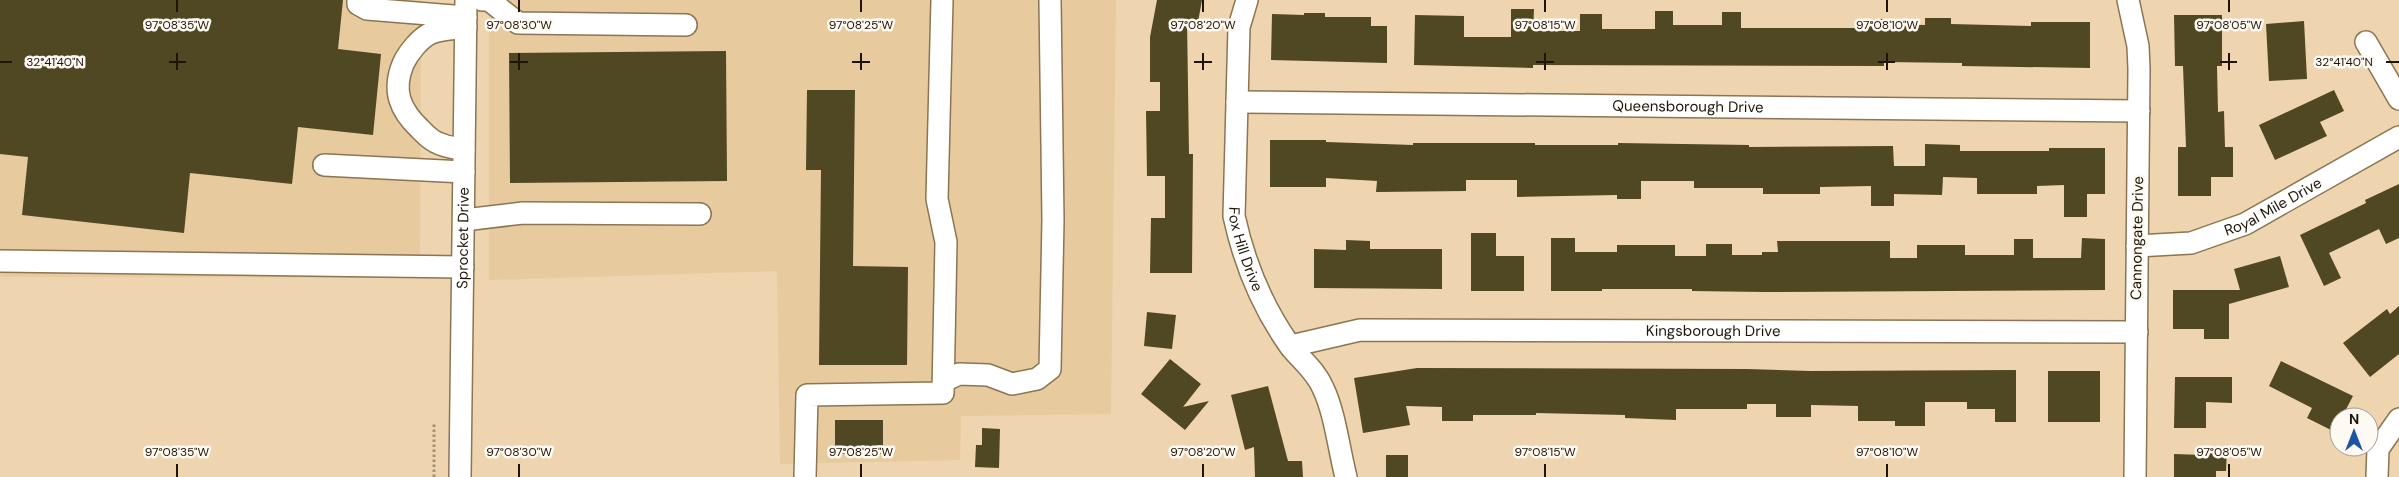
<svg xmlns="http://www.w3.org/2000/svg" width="2399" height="477" font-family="'DM Sans',sans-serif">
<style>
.built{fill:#e7ca9d}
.building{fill:#504822}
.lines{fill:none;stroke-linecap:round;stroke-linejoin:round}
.minor-casing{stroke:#8b7552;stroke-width:24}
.path{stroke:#a49173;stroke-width:3;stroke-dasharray:2.5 2.5;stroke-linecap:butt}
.minor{stroke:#fff;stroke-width:21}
.ticks{fill:none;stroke:#1e1507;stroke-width:2}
.labels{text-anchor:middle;stroke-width:5;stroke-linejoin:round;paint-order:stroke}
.street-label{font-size:15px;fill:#1e1507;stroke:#fef9f2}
.ticks-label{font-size:12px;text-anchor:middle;fill:#1e1507;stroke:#fef9f2;stroke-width:5;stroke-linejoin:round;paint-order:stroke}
</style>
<rect width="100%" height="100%" fill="#eed5af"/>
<g class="built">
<polygon points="0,0 421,0 420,278 0,277"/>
<polygon points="489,0 1116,0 1111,414 961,416 960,460 780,464 777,271 489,280"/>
</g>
<g class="building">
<polygon points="0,0 343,0 338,49 381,54 373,135 298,127 292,184 190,173 184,233 22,215 28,157 0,154"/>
<polygon points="1157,0 1202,0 1198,22 1187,20 1189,154 1193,154 1192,273 1150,273 1151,218 1165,218 1165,176 1147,176 1146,111 1160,111 1160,82 1150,82 1150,37"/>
<polygon points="1511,9 1534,9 1533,31 1580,31 1580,14 1602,14 1602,29 1655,29 1655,11 1673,11 1673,25 1722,25 1722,12 1741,12 1741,28 1865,28 1865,19 1884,19 1884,24 1925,25 1925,18 1951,18 1951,24 2031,26 2031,22 2090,22 2090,68 1962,66 1962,63 1884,62 1884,66 1533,65 1533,68 1414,65 1415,15 1464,16 1464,37 1511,37"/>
<polygon points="1304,13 1325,13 1325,17 1371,17 1371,26 1387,26 1387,63 1271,60 1272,14 1304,15"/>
<polygon points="2174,15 2222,15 2222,66 2217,66 2218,112 2224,111 2225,147 2233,147 2233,177 2211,177 2211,196 2178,196 2178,147 2186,147 2183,66 2175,66"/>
<polygon points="2304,21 2307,79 2269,81 2266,24"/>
<polygon points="726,51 727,181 510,183 509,53"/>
<polygon points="807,90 855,90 853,266 908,267 907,365 819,365 821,170 806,170"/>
<polygon points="2334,90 2344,111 2320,122 2327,136 2275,160 2259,125"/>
<polygon points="1270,140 1326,140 1326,142 1413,145 1413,143 1535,143 1535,145 1618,145 1618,143 1749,145 1749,147 1893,146 1894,166 1925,166 1925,144 1960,145 1960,151 2049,151 2049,148 2105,148 2105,194 2087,194 2087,217 2064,217 2064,185 2037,186 2037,194 1977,194 1977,178 1943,177 1942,195 1894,194 1894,206 1871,206 1871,186 1820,187 1820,194 1763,194 1763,188 1694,188 1694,181 1641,181 1641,199 1617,199 1617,195 1517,197 1517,180 1466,180 1466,191 1376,192 1377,181 1326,178 1326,187 1270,187"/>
<polygon points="2399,184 2399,238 2386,244 2379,229 2329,253 2341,278 2324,286 2300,235 2366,203 2365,200"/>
<polygon points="1471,233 1496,233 1496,256 1524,256 1524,291 1471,291"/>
<polygon points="1551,238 1575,238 1575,252 1617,252 1617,245 1675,245 1675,256 1706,256 1706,244 1732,244 1732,255 1762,255 1762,252 1778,252 1777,241 1890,241 1890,258 1917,258 1917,245 1965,245 1965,255 2014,255 2014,239 2033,239 2033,258 2081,258 2082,238 2105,239 2105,290 1763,292 1692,291 1692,289 1602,289 1602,291 1551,291"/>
<polygon points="1346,240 1370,241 1370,249 1442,249 1442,289 1314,288 1314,249 1346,250"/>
<polygon points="2280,256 2289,287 2229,304 2229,339 2204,339 2204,329 2173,329 2173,290 2240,290 2234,269"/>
<polygon points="2399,306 2399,354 2370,377 2343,343 2387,309 2390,314"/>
<polygon points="1147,312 1176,315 1172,349 1144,346"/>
<polygon points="1170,359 1201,384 1183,407 1209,401 1185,430 1141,394"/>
<polygon points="2281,361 2353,396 2342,417 2339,417 2339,424 2335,432 2307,418 2312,408 2269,386"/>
<polygon points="1417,368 1747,369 1811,371 2016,370 2016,422 1995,422 1995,409 1967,409 1967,402 1925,402 1925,426 1895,426 1895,421 1858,421 1858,406 1811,405 1811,417 1776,417 1776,404 1747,404 1747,409 1676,409 1676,420 1625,418 1625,415 1536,413 1536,415 1473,415 1473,421 1442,421 1442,407 1406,406 1410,425 1363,433 1354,378"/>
<rect x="2048" y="371" width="52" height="51"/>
<polygon points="2175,377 2232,377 2232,403 2206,402 2206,428 2174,428"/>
<polygon points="1268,386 1288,461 1302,461 1303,477 1255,477 1254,447 1245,450 1231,395"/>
<rect x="835" y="420" width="48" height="34"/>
<polygon points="982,428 1000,429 999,468 975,467 976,445 982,445"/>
<polygon points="2204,449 2227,450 2226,471 2216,471 2216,477 2174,477 2174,454 2204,455"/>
<rect x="1386" y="455" width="22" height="22"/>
</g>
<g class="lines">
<g class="minor-casing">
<g id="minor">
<polyline points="358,0 358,4 367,9 466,17"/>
<polyline points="482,0 489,0 518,23 686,25"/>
<path id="s1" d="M1247,0L1239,27L1234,216C1244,262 1263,308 1290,346C1301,360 1316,371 1323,388C1335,413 1339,450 1346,477"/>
<polyline points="2128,0 2138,46 2139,69 2135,477"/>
<polyline points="2366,42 2399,99"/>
<path id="s2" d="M1237,102L2139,111"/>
<path d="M464,150C456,148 446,147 438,143C431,141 425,134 420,129C400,110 392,91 403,64C408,53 420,38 431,33C441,29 455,29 466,27"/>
<polyline points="324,165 464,172"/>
<polyline points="464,220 523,213 700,214"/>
<path id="s3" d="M2137,246L2191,243L2245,224L2399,137"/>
<polyline points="0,261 463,267"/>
<path id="s4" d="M1291,346L1360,330L2137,332"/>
<polyline points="944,381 959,374 988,375 1012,384 1037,379 1050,369 1053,220 1050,0"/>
<path id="s5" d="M460,477L466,0"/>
<polyline points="805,477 807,395 943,393 946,242 937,199 942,0"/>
<polyline points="2377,477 2378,449 2399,419"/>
</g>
</g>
<polyline class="path" points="434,477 434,422"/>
<use href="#minor" class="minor"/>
</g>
<path class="ticks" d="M177,0V12M519,0V12M861,0V12M1203,0V12M1545,0V12M1887,0V12M2229,0V12M177,53V70M519,53V70M861,53V70M1203,53V70M1545,53V70M1887,53V70M2229,53V70M0,62H12M169,62H186M510,62H528M852,62H870M1194,62H1212M1536,62H1554M1878,62H1895M2220,62H2237M2386,62H2399M177,464V477M519,464V477M861,464V477M1203,464V477M1545,464V477M1887,464V477M2229,464V477"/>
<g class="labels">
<g class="street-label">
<text dy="5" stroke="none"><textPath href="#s2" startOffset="451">Queensborough Drive</textPath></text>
<text dy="5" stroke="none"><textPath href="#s3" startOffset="144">Royal Mile Drive</textPath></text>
<text transform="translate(2137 238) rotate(-89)" y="5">Cannongate Drive</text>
<text dy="5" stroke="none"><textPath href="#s5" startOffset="239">Sprocket Drive</textPath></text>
<text dy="5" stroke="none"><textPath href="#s1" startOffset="252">Fox Hill Drive</textPath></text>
<text dy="5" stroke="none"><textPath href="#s4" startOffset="424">Kingsborough Drive</textPath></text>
</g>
</g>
<g class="ticks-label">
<text x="177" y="29">97°08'35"W</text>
<text x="519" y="29">97°08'30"W</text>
<text x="861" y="29">97°08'25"W</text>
<text x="1203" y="29">97°08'20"W</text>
<text x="1545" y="29">97°08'15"W</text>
<text x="1887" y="29">97°08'10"W</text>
<text x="2229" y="29">97°08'05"W</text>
<text x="55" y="66">32°41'40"N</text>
<text x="2344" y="66">32°41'40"N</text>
<text x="177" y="456">97°08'35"W</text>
<text x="519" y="456">97°08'30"W</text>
<text x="861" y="456">97°08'25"W</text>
<text x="1203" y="456">97°08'20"W</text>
<text x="1545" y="456">97°08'15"W</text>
<text x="1887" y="456">97°08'10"W</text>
<text x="2229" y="456">97°08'05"W</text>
</g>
<g transform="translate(2354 432)"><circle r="24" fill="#fef9f2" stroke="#a49e94"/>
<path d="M0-4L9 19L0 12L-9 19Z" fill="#1b53a5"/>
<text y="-8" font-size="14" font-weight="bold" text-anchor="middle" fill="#1e1507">N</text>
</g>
</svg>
